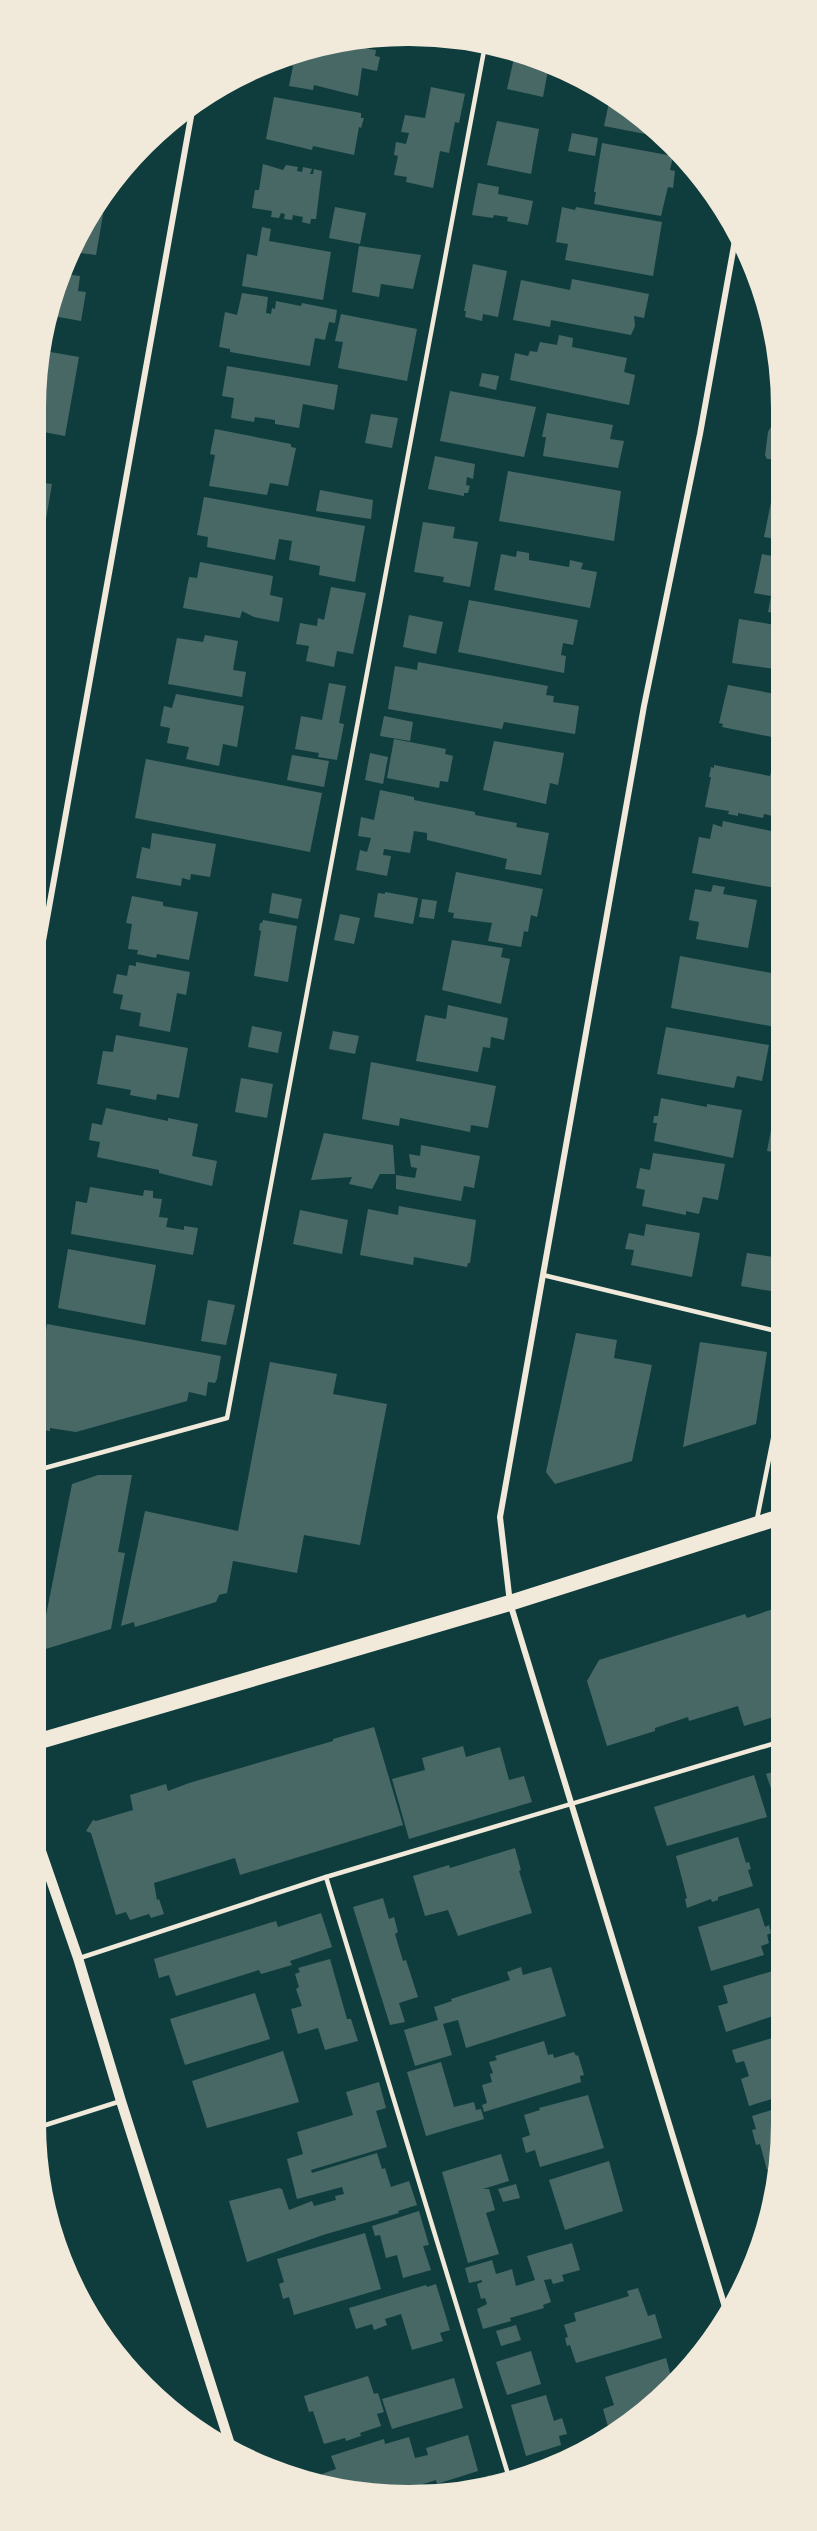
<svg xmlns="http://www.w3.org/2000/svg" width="817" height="2531" font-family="'Archivo Narrow',sans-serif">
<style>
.building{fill:#486865}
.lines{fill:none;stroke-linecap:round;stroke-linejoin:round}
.service{stroke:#f1e9da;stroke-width:4.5}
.minor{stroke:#f1e9da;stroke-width:6}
.tertiary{stroke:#f1e9da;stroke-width:10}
.trunk{stroke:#f1e9da;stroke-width:16}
.rim{fill:none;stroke:#f1e9da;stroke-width:8}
</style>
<rect width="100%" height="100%" fill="#0f3d3e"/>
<g class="building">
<polygon points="328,42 376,50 375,56 380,57 377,71 362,68 358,96 314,85 313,90 289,86 293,66 281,64 282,61"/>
<polygon points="514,58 549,65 543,97 507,89"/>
<polygon points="431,87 465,94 459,123 455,122 449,153 440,151 433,188 406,182 407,177 394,175 398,156 394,155 396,142 406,144 409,133 401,132 405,115 425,118"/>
<polygon points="611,93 671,139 604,126"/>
<polygon points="274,97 361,113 361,118 364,118 361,128 359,127 354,155 313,146 312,150 266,139"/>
<polygon points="497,121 539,129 531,174 487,165"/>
<polygon points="572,133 598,138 595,156 568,151"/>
<polygon points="602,143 673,156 670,170 675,171 673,188 668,187 661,216 594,204 596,192 594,192"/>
<polygon points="263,164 283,170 286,165 298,167 297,171 302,172 303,167 312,169 310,174 313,174 314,169 322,171 316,219 311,219 310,224 302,222 303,217 293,215 292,220 284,219 285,214 281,213 279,218 271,217 272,211 252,208 255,190 259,190"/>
<polygon points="478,183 499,187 498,194 533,201 528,225 507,221 508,217 494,215 493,218 472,215"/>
<polygon points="94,202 105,203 96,255 73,252"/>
<polygon points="335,207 366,213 360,244 329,238"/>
<polygon points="562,207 575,210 576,207 662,222 653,276 565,260 568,244 556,242"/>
<polygon points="262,227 271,229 269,241 331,252 323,300 242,286 247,254 257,256"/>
<polygon points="359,246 421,255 413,289 381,284 379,297 352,292"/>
<polygon points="473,264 507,271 498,317 483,314 482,321 465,317 466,311 464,311"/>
<polygon points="64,274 80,276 78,291 86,292 81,321 47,315"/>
<polygon points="572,279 649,294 644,318 634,316 635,326 631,335 551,320 550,327 513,320 521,280 570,290"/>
<polygon points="242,293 268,297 266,313 271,314 272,308 275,309 276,301 301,306 302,303 337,310 335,323 329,322 325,340 315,338 310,366 230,352 230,349 219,347 225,312 237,315"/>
<polygon points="341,314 417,329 407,381 338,368 343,342 335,341"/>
<polygon points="559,335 573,338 572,347 627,358 624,372 635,375 629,405 510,380 515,353 528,356 530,351 537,352 540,342 557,345"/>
<polygon points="39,350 79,357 65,436 38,431"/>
<polygon points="227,366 338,385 334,410 303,404 299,428 275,424 275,420 255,417 254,422 231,418 234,398 222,396"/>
<polygon points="482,373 499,376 496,390 479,386"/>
<polygon points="450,391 536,407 524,457 440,441"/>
<polygon points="547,413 613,425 610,439 624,441 618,468 543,456 546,437 542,437"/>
<polygon points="371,414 398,418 392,448 365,443"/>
<polygon points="772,425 782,427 782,460 767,459 765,455 768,432"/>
<polygon points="215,429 291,444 291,447 296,448 288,486 270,483 267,495 209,486 215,455 210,454"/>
<polygon points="435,456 475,464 473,479 467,477 466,485 470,486 468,493 464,493 464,496 428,489"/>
<polygon points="508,471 621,491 614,541 499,521"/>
<polygon points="38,478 44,479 43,483 52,484 45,525 38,523"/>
<polygon points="774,487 782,489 782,540 764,537"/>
<polygon points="320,490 373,500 371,519 316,511"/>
<polygon points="204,497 365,526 355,582 319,575 320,566 289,560 292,541 279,539 275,560 207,547 208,537 197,535"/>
<polygon points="423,522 455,527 453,538 478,542 470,587 443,582 444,577 414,572"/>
<polygon points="517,551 529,553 529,560 569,567 570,560 583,563 581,569 597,572 590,608 494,590 501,554 516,557"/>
<polygon points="762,554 782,558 782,615 768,612 771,596 754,593"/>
<polygon points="200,562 273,576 270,595 283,598 279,622 254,617 242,611 240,618 183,608 189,577 197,578"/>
<polygon points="331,587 366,593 353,654 337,651 334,667 306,661 309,646 296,644 300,623 317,626 318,618 324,620"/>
<polygon points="469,600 578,620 573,645 563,643 561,655 566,656 564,673 458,652"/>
<polygon points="409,615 443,622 436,654 403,647"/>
<polygon points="739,619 782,626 782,670 732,663"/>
<polygon points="205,635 238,641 233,670 246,672 242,697 168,684 177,638 203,642"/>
<polygon points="418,662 548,686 546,695 554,696 553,702 579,706 575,734 504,722 502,729 388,709 395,666 417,670"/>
<polygon points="329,683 346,686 339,723 344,724 337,760 318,757 319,753 295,749 301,716 322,720"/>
<polygon points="728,685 781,695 781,742 776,741 777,738 722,727 723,724 719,723"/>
<polygon points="176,694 244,706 237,747 223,744 219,766 186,759 189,747 167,743 170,728 160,726 164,706 172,708"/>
<polygon points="384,716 413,722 410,741 380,736"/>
<polygon points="394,739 446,749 445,754 453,756 448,782 440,781 439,788 387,778"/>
<polygon points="494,741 564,753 558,785 550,783 546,804 483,790"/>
<polygon points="370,753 388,757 383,784 365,780"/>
<polygon points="292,755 329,761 324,787 287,780"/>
<polygon points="146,759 322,793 310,852 135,818"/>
<polygon points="714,765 770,776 771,772 781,774 781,818 764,814 763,818 738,813 738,816 728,814 729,811 705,807 711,777 709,777 711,767 714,768"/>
<polygon points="380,790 414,797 414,800 475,812 475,815 517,823 516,827 549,833 541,875 505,869 507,859 427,840 427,833 414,831 410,853 384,849 383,855 391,856 387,876 356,870 360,850 367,852 371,838 358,836 361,817 374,820"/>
<polygon points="723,821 781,833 781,889 692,873 699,837 710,839 713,824 722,827"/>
<polygon points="152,833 216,844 210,877 191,874 190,880 182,878 181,886 136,878 142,847 150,849"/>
<polygon points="456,872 543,889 537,917 531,915 528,932 524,931 521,947 488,941 492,923 453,918 454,913 448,912"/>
<polygon points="713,885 725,887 723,894 757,900 748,948 696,939 699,922 689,920 695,889 711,892"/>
<polygon points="385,892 418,898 413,924 374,917 378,893 385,894"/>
<polygon points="272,893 302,899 298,919 269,913"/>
<polygon points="132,896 163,902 163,906 198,912 189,960 157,954 156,958 137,954 138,950 128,949 132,924 126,923"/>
<polygon points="422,899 437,901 434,919 419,917"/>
<polygon points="340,914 360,918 354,944 334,940"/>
<polygon points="263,920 297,926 288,982 254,976 261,931 259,930 260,923 262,923"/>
<polygon points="452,940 503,948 501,957 510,959 501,1004 442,990"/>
<polygon points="680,956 771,973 772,964 781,965 781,1028 671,1008"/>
<polygon points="136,962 190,972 186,995 177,993 170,1032 139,1026 141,1013 120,1009 123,995 113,993 117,974 127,976 129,965 136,966"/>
<polygon points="448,1005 508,1018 504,1040 491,1037 490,1048 483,1047 478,1072 416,1061 425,1015 446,1019"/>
<polygon points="252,1026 282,1032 278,1053 248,1047"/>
<polygon points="666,1027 769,1045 762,1081 737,1076 734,1088 657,1074"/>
<polygon points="333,1031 359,1036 355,1054 329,1049"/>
<polygon points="116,1035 188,1048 179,1098 157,1094 156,1100 130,1095 131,1090 97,1084 103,1051 113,1052"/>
<polygon points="371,1062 496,1086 488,1128 471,1125 470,1132 400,1118 399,1126 362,1119"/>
<polygon points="241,1078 273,1084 267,1118 235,1112"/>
<polygon points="661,1098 707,1107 707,1104 742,1110 733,1158 654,1141 657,1123 653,1123 654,1116 658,1116"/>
<polygon points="106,1108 168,1121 168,1118 198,1124 192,1156 217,1161 212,1186 159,1173 159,1170 97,1157 100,1142 89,1140 92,1123 102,1125"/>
<polygon points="779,1108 781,1109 780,1153 767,1151 773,1120 777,1121"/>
<polygon points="324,1133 393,1145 395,1174 380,1174 372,1189 349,1184 352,1177 311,1180"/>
<polygon points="421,1145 480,1156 474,1188 464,1186 461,1201 396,1189 396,1175 415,1178 417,1168 411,1167 409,1154 420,1156"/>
<polygon points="653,1153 725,1164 718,1200 703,1197 699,1214 686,1211 686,1215 642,1206 645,1190 636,1188 640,1168 650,1170"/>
<polygon points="90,1187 143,1196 144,1190 153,1191 153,1198 162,1199 159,1217 168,1218 166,1227 184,1230 184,1226 198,1228 193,1255 71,1234 76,1201 87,1203"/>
<polygon points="399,1206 476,1220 470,1263 468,1263 467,1267 414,1257 413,1265 360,1255 368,1209 398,1215"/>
<polygon points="300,1210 348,1220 342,1254 293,1244"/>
<polygon points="646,1224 700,1233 692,1277 631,1265 634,1250 625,1249 629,1233 644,1236"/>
<polygon points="68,1249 156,1265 145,1325 58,1308"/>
<polygon points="747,1253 780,1258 780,1289 776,1292 741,1286"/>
<polygon points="208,1300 235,1305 226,1345 201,1341"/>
<polygon points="47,1324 221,1356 217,1379 215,1383 208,1382 206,1396 189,1392 187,1401 76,1432 50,1428 50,1431 34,1429 38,1405 34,1404 34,1395 39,1368 35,1368 37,1353 42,1354"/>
<polygon points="576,1333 617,1340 614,1358 652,1365 632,1461 555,1484 546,1472"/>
<polygon points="700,1342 767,1352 756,1424 683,1447"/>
<polygon points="270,1362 337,1374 333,1394 387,1404 360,1545 304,1535 297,1573 233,1561 227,1593 219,1595 216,1602 135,1627 134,1622 121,1626 145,1511 238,1531"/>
<polygon points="98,1475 132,1475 118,1552 125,1553 111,1629 39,1651 72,1484"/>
<polygon points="779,1607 779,1711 775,1712 777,1716 744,1726 738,1706 689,1721 688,1717 655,1728 655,1731 607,1746 587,1681 599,1660 742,1615 745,1614 747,1618"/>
<polygon points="374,1727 403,1825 240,1875 235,1858 154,1883 157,1900 159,1899 164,1914 151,1918 149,1914 130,1920 126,1912 116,1915 91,1833 86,1831 93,1820 96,1821 133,1810 130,1795 166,1784 168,1791 189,1783 333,1741 333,1739"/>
<polygon points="463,1746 466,1757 500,1747 509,1780 524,1776 532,1802 409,1839 392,1779 425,1770 422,1758"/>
<polygon points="779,1770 779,1806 777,1806 766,1774"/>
<polygon points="754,1775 767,1817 667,1846 654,1807"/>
<polygon points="738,1837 746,1863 749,1862 751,1869 748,1870 753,1886 718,1897 718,1900 712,1902 711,1899 687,1908 685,1899 687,1898 676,1856"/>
<polygon points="515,1848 521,1870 519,1871 532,1913 458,1936 448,1910 425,1916 413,1876 449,1865 450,1868"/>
<polygon points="383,1898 389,1919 394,1917 398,1932 395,1934 403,1961 406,1960 418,1997 399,2003 405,2022 390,2025 353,1907"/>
<polygon points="759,1908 765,1927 769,1925 771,1933 767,1935 769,1943 761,1946 764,1955 711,1971 698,1927"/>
<polygon points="321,1913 332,1947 290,1961 292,1965 261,1974 259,1970 176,1996 169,1975 159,1978 154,1959 276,1921 278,1927"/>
<polygon points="330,1959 347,2019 351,2019 358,2041 325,2050 318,2028 298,2034 291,2009 302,2006 296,1989 299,1987 295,1974 300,1972 298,1968"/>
<polygon points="521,1967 523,1975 551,1967 566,2016 466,2048 458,2020 443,2024 452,2055 415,2066 404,2030 438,2020 434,2007 452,2001 451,1999 510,1980 507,1972"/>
<polygon points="779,1969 779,2014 726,2032 718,2006 728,2003 723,1986"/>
<polygon points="255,1993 270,2039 185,2065 170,2019"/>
<polygon points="779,2036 778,2097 749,2106 741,2079 749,2076 744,2061 736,2063 732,2050"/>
<polygon points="544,2041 548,2055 553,2054 554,2058 574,2052 576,2056 578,2055 584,2075 580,2076 581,2082 484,2112 482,2105 487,2103 482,2085 492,2082 490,2074 493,2073 489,2062 497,2060 495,2056"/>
<polygon points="283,2051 299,2102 207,2128 192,2081"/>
<polygon points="441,2062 454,2107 474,2102 476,2110 481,2109 484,2119 426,2136 407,2072"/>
<polygon points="379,2082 386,2108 376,2111 387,2147 311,2170 312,2173 377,2153 382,2169 385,2168 391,2187 409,2181 417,2205 398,2211 399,2213 323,2235 247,2262 229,2201 279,2188 282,2189 289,2210 312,2201 314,2206 336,2200 335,2196 344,2194 342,2187 297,2199 287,2159 303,2154 297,2132 353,2115 346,2092"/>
<polygon points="588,2095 604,2148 540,2167 535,2150 526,2153 522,2138 530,2135 524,2115 540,2110 539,2108"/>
<polygon points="778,2108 778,2166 767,2170 760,2144 756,2145 752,2130 756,2129 752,2116"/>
<polygon points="501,2154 509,2181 483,2189 489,2189 495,2210 486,2213 499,2254 468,2263 442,2172"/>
<polygon points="609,2161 623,2211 565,2230 549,2180"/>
<polygon points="516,2184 520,2198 503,2202 498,2189"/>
<polygon points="419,2211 429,2245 423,2246 431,2270 403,2278 397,2255 386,2258 380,2235 375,2236 372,2226"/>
<polygon points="365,2233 381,2289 294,2315 289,2297 283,2299 279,2284 284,2282 277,2259"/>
<polygon points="572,2243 580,2270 562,2275 564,2281 553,2284 551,2279 544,2280 551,2302 543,2305 544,2308 510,2318 511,2321 483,2329 477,2309 487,2304 485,2298 481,2299 477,2284 482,2282 482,2280 469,2283 465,2268 492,2260 496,2274 512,2269 516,2286 535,2280 527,2256"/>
<polygon points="436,2284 450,2330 440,2333 443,2341 412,2350 401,2314 385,2319 387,2325 374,2330 372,2324 356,2329 349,2308 426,2285 427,2287"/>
<polygon points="638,2288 648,2316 655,2314 662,2338 576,2363 570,2345 567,2346 565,2338 568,2337 564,2325 576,2321 574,2313 629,2296 627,2291"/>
<polygon points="516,2325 521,2340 501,2346 496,2331"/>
<polygon points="531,2351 541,2384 507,2395 496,2362"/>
<polygon points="666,2358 673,2384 638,2421 609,2430 603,2409 614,2405 605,2377"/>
<polygon points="368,2376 374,2394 378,2393 384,2412 377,2414 381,2426 360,2433 361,2436 346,2441 345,2438 324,2444 313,2411 309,2412 304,2396"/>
<polygon points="454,2378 463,2408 392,2429 382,2399"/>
<polygon points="546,2395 554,2421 562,2418 567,2434 559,2436 561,2445 526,2456 511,2405"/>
<polygon points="468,2435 478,2471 437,2484 436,2480 423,2484 424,2488 405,2493 360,2496 326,2486 322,2474 336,2469 331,2456 384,2439 385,2444 409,2437 415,2458 428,2455 426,2448"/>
<polygon points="490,2475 494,2487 453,2490 452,2487"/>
</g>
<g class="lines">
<g class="service">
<polyline points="543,1275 780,1332"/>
<polyline points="34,1471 227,1418 486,40"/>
<polyline points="757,1519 780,1404"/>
<polyline points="326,1877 511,2484"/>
<polyline points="80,1958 326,1877 779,1742"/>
<polyline points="33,2129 121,2101"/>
</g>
<g class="minor">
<polyline points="36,980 194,100"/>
<polyline points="728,2317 510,1603 500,1517 644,706 700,434 737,229"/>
</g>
<polyline class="tertiary" points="33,1828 78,1958 121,2101 233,2454"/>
<polyline class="trunk" points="33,1743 510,1603 780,1517"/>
</g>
<path d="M0 0H817V2531H0ZM408 42H409A366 366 0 0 1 775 408V2123A366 366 0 0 1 409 2489H408A366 366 0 0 1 42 2123V408A366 366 0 0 1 408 42Z" fill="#f1e9da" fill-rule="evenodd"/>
<path class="rim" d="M408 42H409A366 366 0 0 1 775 408V2123A366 366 0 0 1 409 2489H408A366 366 0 0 1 42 2123V408A366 366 0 0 1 408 42Z"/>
</svg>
